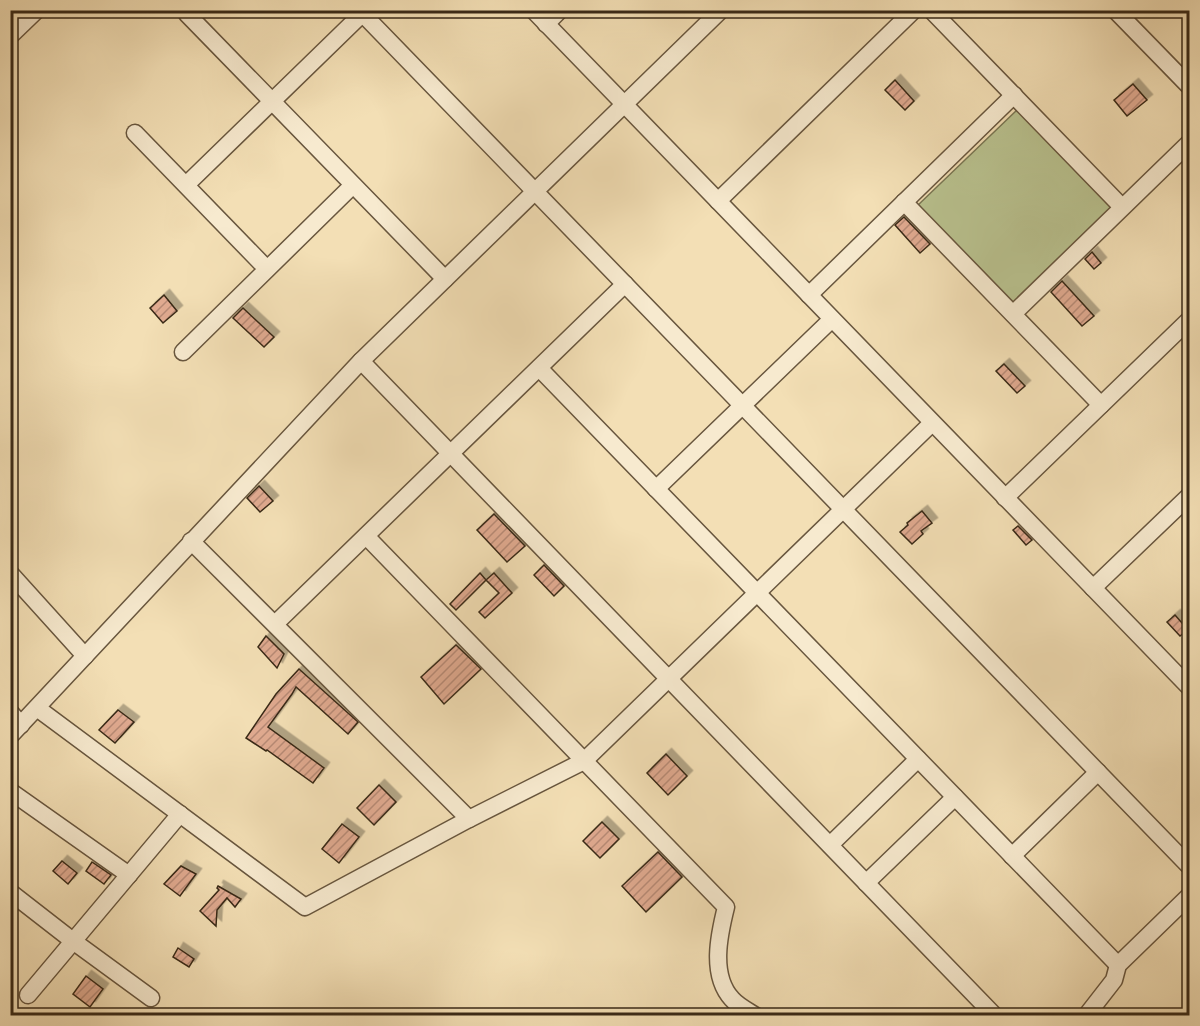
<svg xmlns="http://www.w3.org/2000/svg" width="1200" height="1026" font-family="Alegreya,serif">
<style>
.park{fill:#b9c28f;stroke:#797653;stroke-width:1.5}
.building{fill:url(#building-hatch);stroke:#392917;stroke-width:1.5;filter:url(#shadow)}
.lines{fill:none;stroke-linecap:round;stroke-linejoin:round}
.minor-casing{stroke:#68563e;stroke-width:19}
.minor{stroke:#f7eacf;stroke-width:16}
</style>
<defs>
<pattern id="building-hatch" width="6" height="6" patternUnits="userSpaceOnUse" patternTransform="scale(1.5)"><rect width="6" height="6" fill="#e0aa90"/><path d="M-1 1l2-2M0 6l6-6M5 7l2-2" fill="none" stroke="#b78a75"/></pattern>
<filter id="shadow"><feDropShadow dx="5.5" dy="-5.5" stdDeviation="0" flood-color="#0004"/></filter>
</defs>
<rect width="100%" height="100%" fill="#f3dfb5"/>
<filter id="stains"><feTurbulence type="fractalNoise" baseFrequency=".00333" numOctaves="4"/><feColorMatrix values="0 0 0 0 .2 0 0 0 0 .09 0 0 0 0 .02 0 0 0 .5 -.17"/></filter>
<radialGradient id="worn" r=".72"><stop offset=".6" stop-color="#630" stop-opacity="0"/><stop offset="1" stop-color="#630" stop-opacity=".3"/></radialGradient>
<polygon class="park" points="1019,108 1116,209 1012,308 916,207"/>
<g class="building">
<polygon points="895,80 914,101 905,110 885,90"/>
<polygon points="1133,84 1147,100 1127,116 1114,100"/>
<polygon points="904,217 930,244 920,253 895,225"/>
<polygon points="1092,252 1101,263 1094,269 1085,259"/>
<polygon points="1062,281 1094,316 1082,326 1051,292"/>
<polygon points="164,295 177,311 163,323 150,308"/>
<polygon points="243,308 274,337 264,347 233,318"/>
<polygon points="1004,364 1025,386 1017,393 996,371"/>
<polygon points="259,486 273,501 260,512 247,498"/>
<polygon points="922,511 932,523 921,531 923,534 912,544 900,532 908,525 907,523"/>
<polygon points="494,514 525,546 507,562 477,530"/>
<polygon points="1018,526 1032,540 1026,545 1013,530"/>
<polygon points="544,565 564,586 554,596 534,575"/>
<polygon points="480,573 486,580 456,610 450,604"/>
<polygon points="494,573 512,593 485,618 479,612 499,593 486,580"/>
<polygon points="1175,615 1182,623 1190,617 1190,628 1180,636 1167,622"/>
<polygon points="266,636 284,654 277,668 258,647"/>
<polygon points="456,645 481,669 444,704 421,677"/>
<polygon points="299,669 358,722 348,734 296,687 292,694 268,727 324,768 313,783 267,750 266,751 246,738 276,694"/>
<polygon points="118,710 134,722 115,743 99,730"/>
<polygon points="666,754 687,776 668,795 647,773"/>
<polygon points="379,785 396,802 374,825 357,808"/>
<polygon points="602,822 619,839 600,858 583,841"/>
<polygon points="342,824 359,837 339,863 322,849"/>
<polygon points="658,852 682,877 646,912 622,886"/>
<polygon points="62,861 77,873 68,884 53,871"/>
<polygon points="92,862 111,875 104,884 86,871"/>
<polygon points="181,866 196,874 180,896 164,884"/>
<polygon points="218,886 241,899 235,907 227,898 217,910 216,926 200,911 219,890 217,888"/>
<polygon points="178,948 194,959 189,967 173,957"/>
<polygon points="86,976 103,989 90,1007 73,994"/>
</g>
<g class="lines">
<g class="minor-casing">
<g id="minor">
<polyline points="191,10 187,14 445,279"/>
<polyline points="359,10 1190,867"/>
<polyline points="533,10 1190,688"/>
<polyline points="931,10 1122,207"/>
<polyline points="1115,10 1190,87"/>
<polyline points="546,24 560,10"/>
<polyline points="10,36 37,10"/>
<polyline points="135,133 267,269"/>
<polyline points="186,185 366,10"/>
<polyline points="718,201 914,10"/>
<polyline points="904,202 1101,405"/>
<polyline points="809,295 1014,95"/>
<polyline points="1013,314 1190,142"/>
<polyline points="183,352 353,185"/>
<polyline points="361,361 995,1016"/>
<polyline points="539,368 1118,965"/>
<polyline points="656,489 832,319"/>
<polyline points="1005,498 1190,319"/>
<path d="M366,536L726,907C719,935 710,975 732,999C738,1006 748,1011 756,1016"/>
<polyline points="191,541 469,819"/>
<polyline points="10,573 85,656"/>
<polyline points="1093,588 1190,495"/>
<polyline points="275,624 625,284"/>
<polyline points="37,708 305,907 469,819 584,761 932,423"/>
<polyline points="10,712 21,725"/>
<polyline points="10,736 361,361 721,10"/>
<polyline points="10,791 129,875"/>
<polyline points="830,845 918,759"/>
<polyline points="1012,856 1098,772"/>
<polyline points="866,883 955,797"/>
<polyline points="10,892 73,941 151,998"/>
<polyline points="28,995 180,814"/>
<polyline points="1086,1016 1114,980 1118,965 1190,895"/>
</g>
</g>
<use href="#minor" class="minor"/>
</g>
<rect width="1200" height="1026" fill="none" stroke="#f3dfb5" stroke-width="36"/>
<rect x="12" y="12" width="1176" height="1002" fill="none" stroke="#392917" stroke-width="3"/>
<rect x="18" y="18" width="1164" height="990" fill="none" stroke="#392917" stroke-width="1.5"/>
<rect width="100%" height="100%" filter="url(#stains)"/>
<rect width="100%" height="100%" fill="url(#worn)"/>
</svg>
